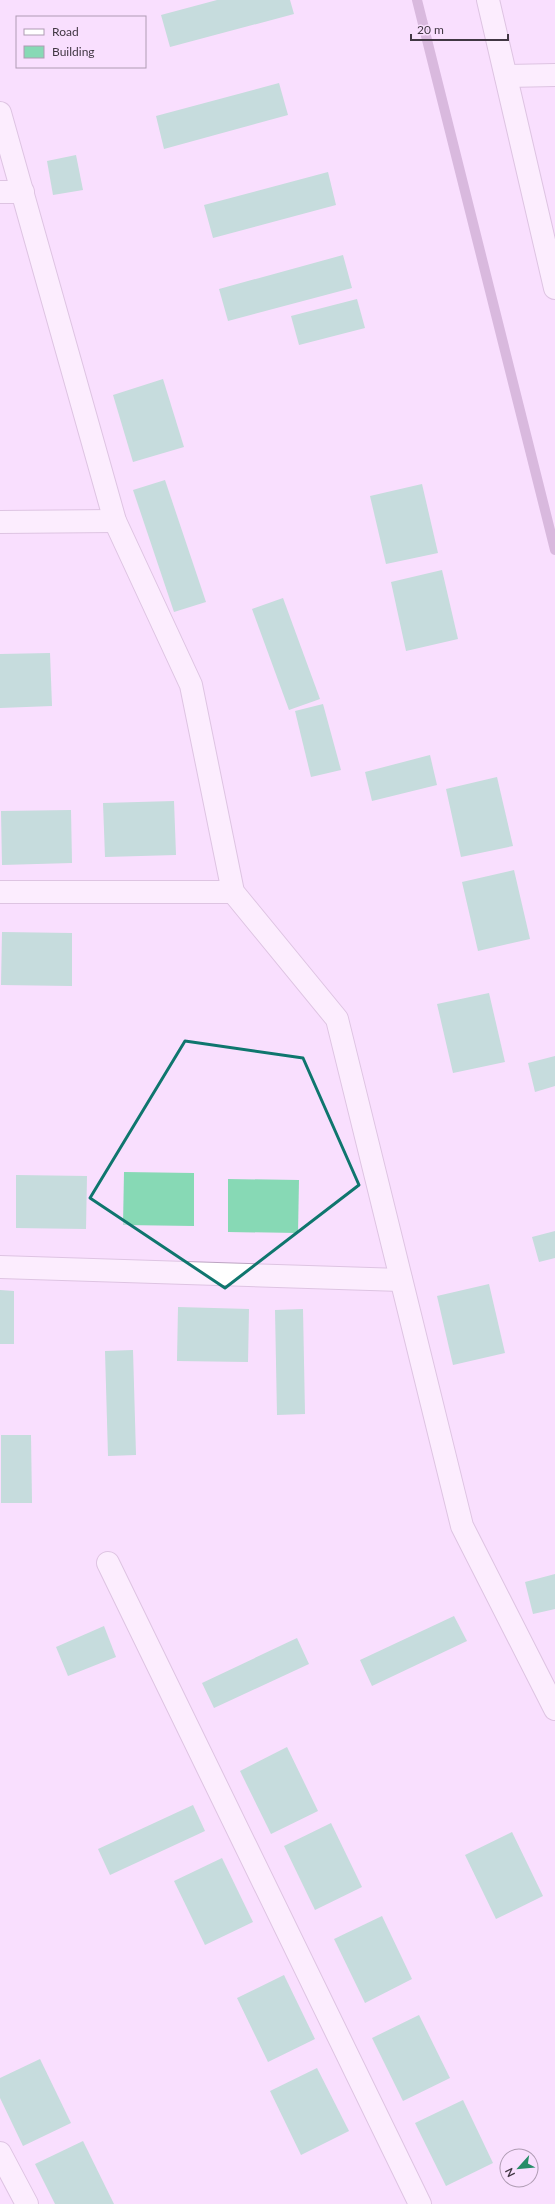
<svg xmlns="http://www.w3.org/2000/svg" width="555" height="2204" font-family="Lato,sans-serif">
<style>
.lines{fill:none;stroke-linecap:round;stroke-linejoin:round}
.stream{stroke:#b18cb9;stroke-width:10}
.building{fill:#87d9b5}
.street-casing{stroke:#bca4c2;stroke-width:24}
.street{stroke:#fff;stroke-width:22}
.marked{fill:none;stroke:#0f766e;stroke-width:3;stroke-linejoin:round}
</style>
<rect width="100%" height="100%" fill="#f9dffe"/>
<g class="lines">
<polyline class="stream" points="417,0 555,550"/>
</g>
<g class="building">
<polygon points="217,0 290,0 294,14 170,47 161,15"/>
<polygon points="279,83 288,115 164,149 156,116"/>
<polygon points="76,155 83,190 53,195 47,161"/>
<polygon points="328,172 336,205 213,238 204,205"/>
<polygon points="343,255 352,288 228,321 219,289"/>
<polygon points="357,299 365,328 299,345 291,316"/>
<polygon points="163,379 184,447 133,462 113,395"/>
<polygon points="165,480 206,602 174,612 133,490"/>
<polygon points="422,484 438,553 386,564 370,496"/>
<polygon points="442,570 458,639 406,651 391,582"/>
<polygon points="283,598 320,699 289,710 252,609"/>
<polygon points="50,653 52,706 0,708 0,654"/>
<polygon points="323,704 341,770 311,777 295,711"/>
<polygon points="430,755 437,785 372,801 365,772"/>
<polygon points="497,777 513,846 461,857 446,789"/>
<polygon points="174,801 176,855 105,857 103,803"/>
<polygon points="71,810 72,863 2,865 1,811"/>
<polygon points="514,870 530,939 478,951 462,882"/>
<polygon points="2,932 72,933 72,986 1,985"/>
<polygon points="489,993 505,1062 453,1073 437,1004"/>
<polygon points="555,1056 555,1086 535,1092 528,1063"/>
<polygon points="124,1172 194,1173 194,1226 123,1225"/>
<polygon points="16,1175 87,1176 86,1229 16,1228"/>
<polygon points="228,1179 299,1180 298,1233 228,1232"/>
<polygon points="555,1231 555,1258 539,1262 532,1237"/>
<polygon points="489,1284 505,1353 453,1365 437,1296"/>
<polygon points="0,1290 14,1291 14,1344 0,1344"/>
<polygon points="178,1307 249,1309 248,1362 177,1361"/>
<polygon points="303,1309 305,1414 277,1415 275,1310"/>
<polygon points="133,1350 136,1455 108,1456 105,1351"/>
<polygon points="1,1435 31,1435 32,1503 1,1503"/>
<polygon points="555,1574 555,1609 533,1614 525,1582"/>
<polygon points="454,1616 467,1641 372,1686 360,1660"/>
<polygon points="104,1626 116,1657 68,1676 56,1647"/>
<polygon points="297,1638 309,1664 214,1708 202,1683"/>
<polygon points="287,1747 318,1811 271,1834 240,1771"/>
<polygon points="193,1805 205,1831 110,1875 98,1849"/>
<polygon points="331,1823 362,1887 315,1910 284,1846"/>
<polygon points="512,1832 543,1896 496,1919 465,1855"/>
<polygon points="222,1858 253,1922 205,1945 174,1881"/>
<polygon points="382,1916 412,1979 365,2003 334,1939"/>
<polygon points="284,1975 315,2039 268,2062 237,1998"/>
<polygon points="419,2015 450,2078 403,2101 372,2038"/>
<polygon points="40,2059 71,2123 23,2146 0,2098 0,2078"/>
<polygon points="317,2068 349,2131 301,2155 270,2091"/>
<polygon points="463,2100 493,2163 446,2186 415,2123"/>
<polygon points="83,2141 114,2204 55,2204 35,2164"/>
</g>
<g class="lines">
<g class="street-casing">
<g id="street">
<polyline points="488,0 555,288"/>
<polyline points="506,76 555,75"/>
<polyline points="0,113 115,521 191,685 233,892 337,1019 462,1526 555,1709"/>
<polyline points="0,192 23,192"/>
<polyline points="0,522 115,521"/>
<polyline points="0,892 233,892"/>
<polyline points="0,1267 401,1280"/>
<polyline points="108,1563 420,2204"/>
<polyline points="0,2153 27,2204"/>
</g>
</g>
<use href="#street" class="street"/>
</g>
<path d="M0 0H555V2204H0ZM185,1041L303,1058L359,1185L225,1288L90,1198Z" fill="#f9dffe" fill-opacity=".55" fill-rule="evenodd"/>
<path class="marked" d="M185,1041L303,1058L359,1185L225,1288L90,1198Z"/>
<rect x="16" y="16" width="130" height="52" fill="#f9dffe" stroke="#af9cb3"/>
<rect x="24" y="29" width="20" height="6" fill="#ffffff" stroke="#af9cb3"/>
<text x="52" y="36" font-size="12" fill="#413743">Road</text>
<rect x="24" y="46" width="20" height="12" fill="#87d9b5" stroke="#af9cb3"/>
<text x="52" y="56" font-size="12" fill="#413743">Building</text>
<g transform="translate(519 2168) rotate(243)"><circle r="19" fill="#f9dffe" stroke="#af9cb3"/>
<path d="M0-3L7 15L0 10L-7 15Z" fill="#278d68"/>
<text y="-6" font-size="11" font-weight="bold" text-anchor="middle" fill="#413743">N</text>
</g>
<path d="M411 34v6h97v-6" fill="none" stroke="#413743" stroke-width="2"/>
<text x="417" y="34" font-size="12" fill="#413743" stroke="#f9dffe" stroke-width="3" paint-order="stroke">20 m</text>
</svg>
